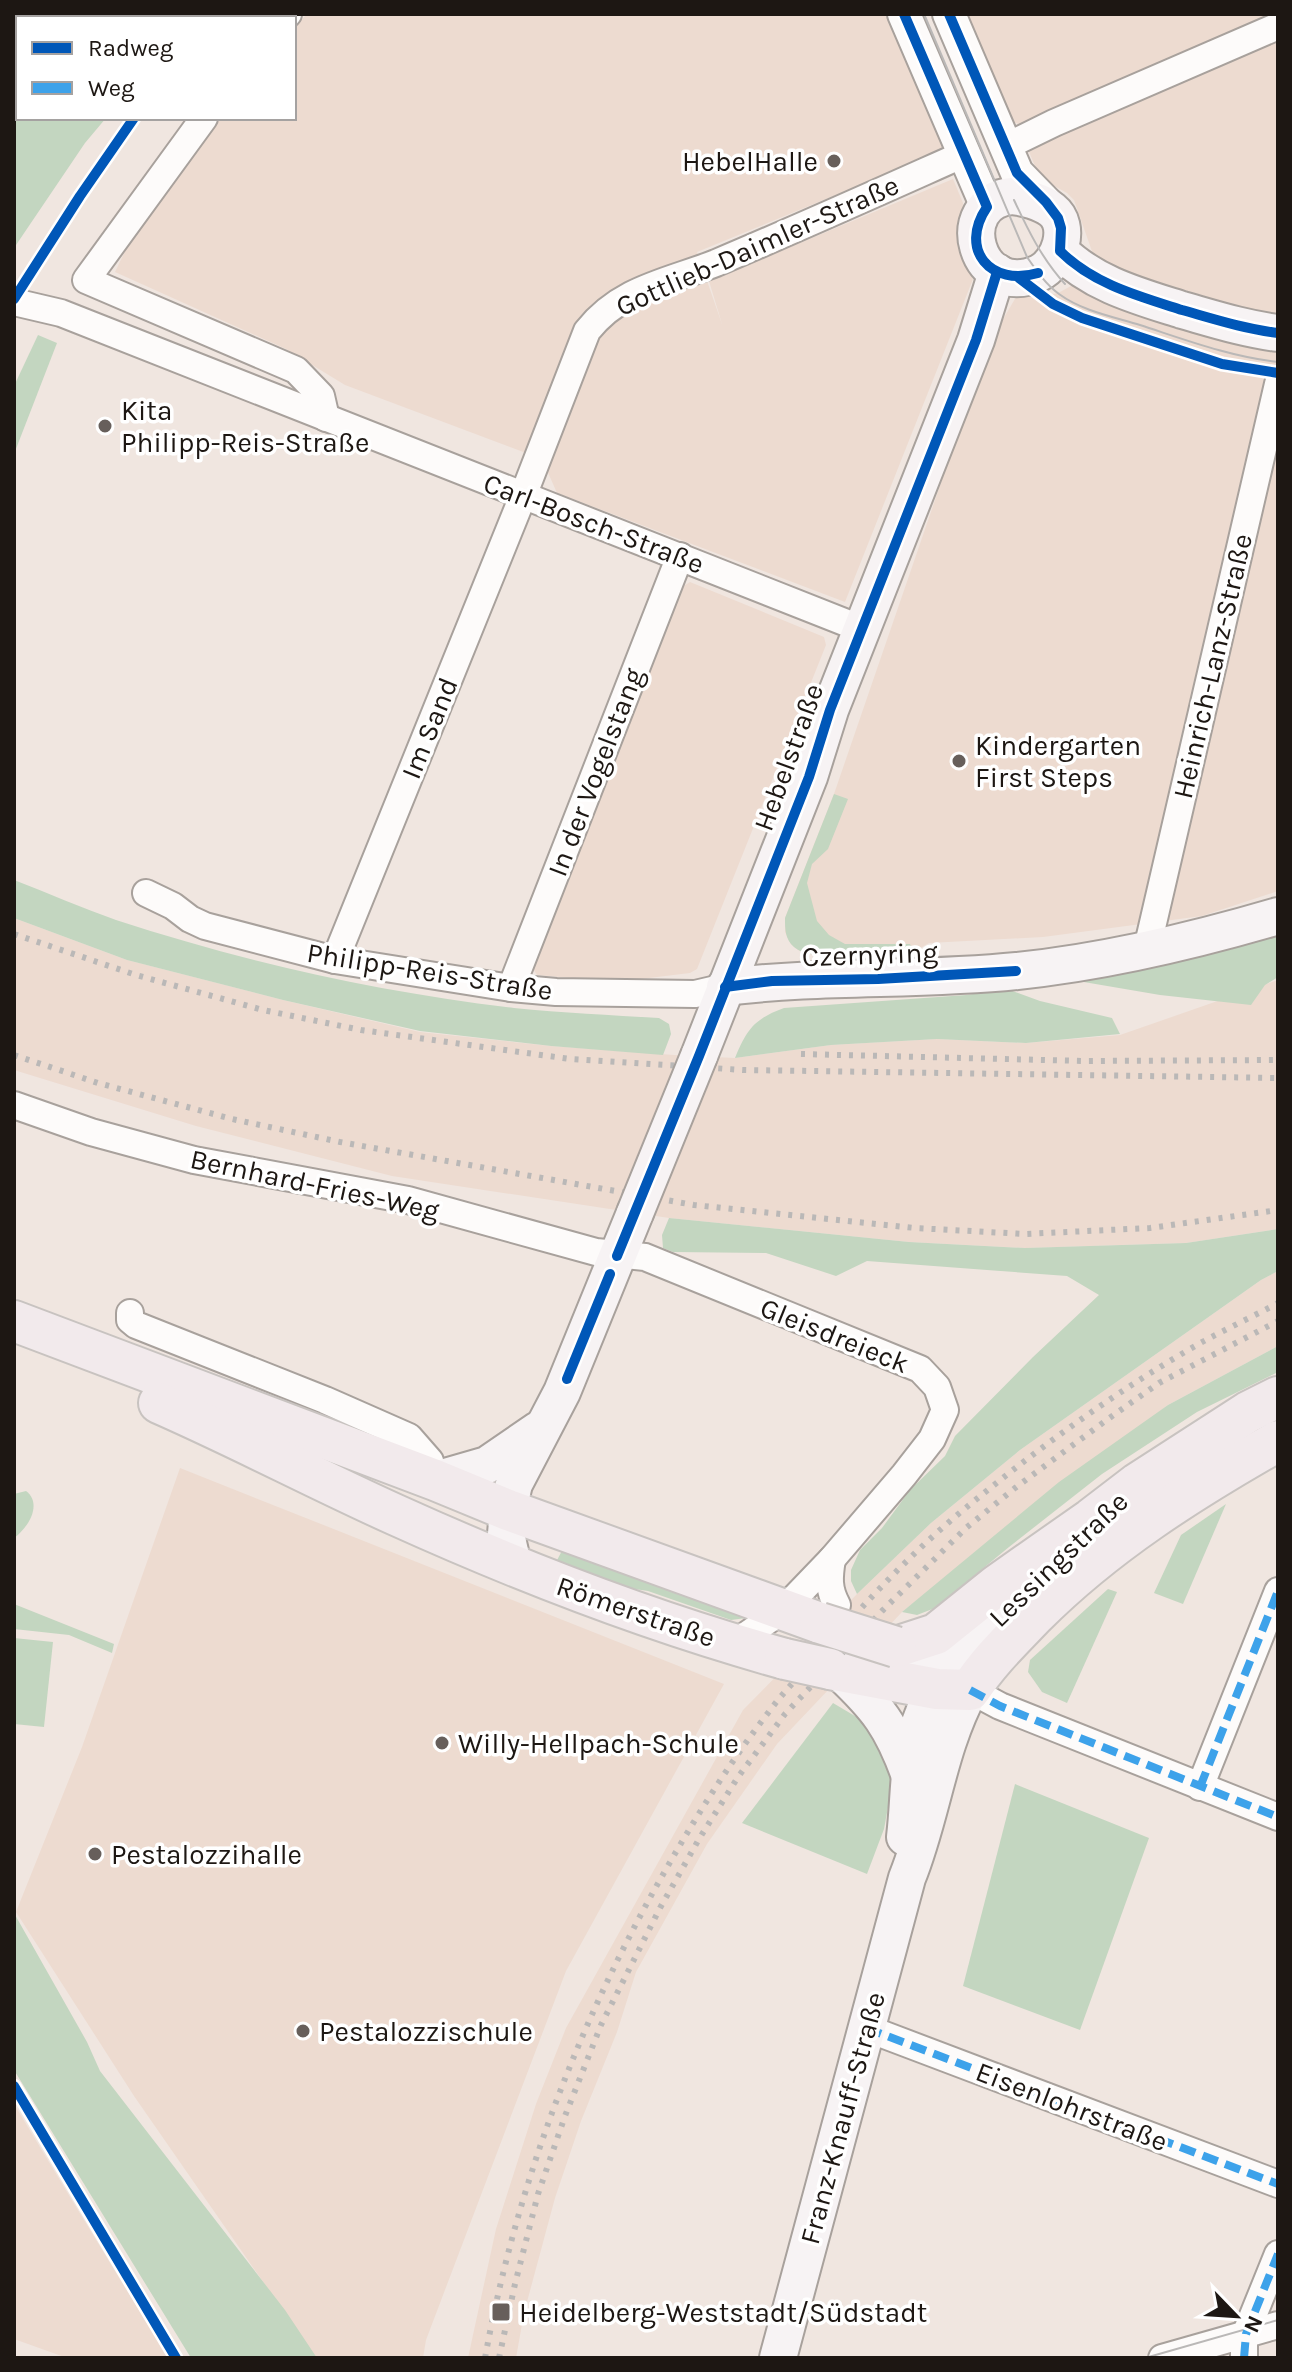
<svg xmlns="http://www.w3.org/2000/svg" width="1292" height="2372" font-family="Karla,sans-serif">
<style>
.built{fill:#eddbd0}
.green{fill:#c3d6c0}
.lines{fill:none;stroke-linecap:round;stroke-linejoin:round}
.minor-casing{stroke:#a8a19c;stroke-width:30}
.tertiary-casing{stroke:#a8a19c;stroke-width:36}
.secondary-casing{stroke:#a8a19c;stroke-width:40}
.primary-casing{stroke:#c8c3c0;stroke-width:44}
.minor{stroke:#fdfbfa;stroke-width:26}
.tertiary{stroke:#fdfbfa;stroke-width:32}
.secondary{stroke:#f7f3f4;stroke-width:36}
.primary{stroke:#f2eaec;stroke-width:40}
.tram{stroke:#bab8b7;stroke-width:2}
.rail{stroke:#bab8b7;stroke-width:6;stroke-dasharray:4 8;stroke-linecap:butt}
.secondary-bridge-casing{stroke:#a8a19c;stroke-width:40;stroke-linecap:butt}
.primary-bridge-casing{stroke:#c8c3c0;stroke-width:44;stroke-linecap:butt}
.secondary-bridge{stroke:#f7f3f4;stroke-width:36}
.primary-bridge{stroke:#f2eaec;stroke-width:40}
.quiet{stroke:#3da2ea;stroke-width:8;stroke-dasharray:16 8;stroke-linecap:butt}
.cycleway-casing{stroke:#fff;stroke-width:15}
.cycleway{stroke:#0057b8;stroke-width:10}
.poi-dot{fill:#675f5b;stroke:#fff;stroke-width:3}
.labels{text-anchor:middle;stroke-width:7;stroke-linejoin:round;paint-order:stroke}
.poi-label{font-size:28px;fill:#1d1713;stroke:#fff;text-anchor:start}
.street-label{font-size:28px;fill:#1d1713;stroke:#fff}
</style>
<rect width="100%" height="100%" fill="#f0e6e0"/>
<g class="built">
<polygon points="307,14 891,14 944,141 943,151 697,252 722,324 709,281 953,179 963,203 961,227 964,257 973,279 845,602 557,493 542,459 345,385 286,349 115,272 129,243 219,118 294,118 294,28"/>
<polygon points="961,14 1278,14 1278,891 1202,916 1043,937 929,943 914,952 848,957 808,954 798,950 791,944 785,932 785,918 834,794 989,343 1019,292 1045,297 1060,292 1071,286 1094,257 1074,200 1067,193 1040,178 1017,123 1008,123"/>
<polygon points="690,582 824,637 826,645 697,969 690,973 616,982 537,975 532,967 682,587"/>
<polygon points="14,918 127,960 283,1000 420,1032 551,1046 674,1055 735,1058 831,1045 937,1039 1026,1043 1120,1035 1278,980 1278,1229 1186,1243 1025,1248 909,1242 669,1218 392,1176 196,1126 14,1070"/>
<polygon points="1278,1271 1278,1346 1168,1405 902,1612 777,1744 707,1844 636,1972 617,2032 581,2121 555,2198 524,2313 516,2358 468,2358 496,2229 536,2104 566,2028 743,1710 857,1594 931,1523 1020,1450 1261,1280"/>
<polygon points="180,1468 724,1684 566,1971 426,2340 423,2358 316,2358 134,2096 16,1912 82,1747"/>
<polygon points="14,2104 73,2202 168,2358 67,2358 14,2339"/>
</g>
<g class="green">
<polygon points="14,14 192,14 188,18 18,18 18,118 106,118 85,143 14,248"/>
<polygon points="38,335 57,343 14,454 14,386"/>
<path d="M834,794L848,799L828,849L812,864L807,883L817,921L829,935L845,944H910L914,952C888,954 813,964 794,947C785,939 785,929 785,918Z"/>
<path d="M14,880C48,893 82,908 116,920C244,962 380,992 514,1008C562,1013 611,1015 659,1018L669,1024L671,1034L663,1055L551,1046L420,1031L283,1000L127,960L14,918Z"/>
<polygon points="1278,933 1278,977 1265,985 1251,1005 1160,995 1072,980"/>
<path d="M1007,989L1040,1001L1112,1018L1120,1034L1026,1043L937,1039L831,1045L735,1058C747,1029 754,1019 784,1008L966,995Z"/>
<polygon points="669,1218 909,1242 1025,1248 1186,1243 1278,1229 1278,1271 1261,1280 1020,1450 931,1523 857,1594 851,1581 851,1570 860,1550 882,1528 910,1490 945,1456 955,1436 1033,1357 1099,1295 1067,1276 867,1261 836,1276 766,1253 673,1252 663,1248 662,1235"/>
<polygon points="1278,1346 1278,1372 1197,1412 1102,1474 1009,1547 935,1608 917,1615 902,1612 1059,1482 1168,1405"/>
<path d="M26,1491C43,1504 28,1528 14,1538V1494Z"/>
<polygon points="1226,1504 1183,1604 1154,1593 1181,1535"/>
<polygon points="565,1545 754,1617 731,1620 648,1591 628,1588 554,1566"/>
<polygon points="1108,1589 1117,1592 1067,1703 1042,1692 1028,1672 1030,1660"/>
<polygon points="14,1604 114,1644 112,1653 69,1635 14,1629"/>
<polygon points="14,1638 53,1642 44,1727 14,1724"/>
<polygon points="833,1703 860,1719 874,1732 894,1775 884,1829 867,1874 742,1823"/>
<polygon points="1015,1784 1149,1838 1080,2030 963,1986"/>
<polygon points="14,1913 87,2042 100,2071 285,2310 317,2358 191,2358 14,2070"/>
</g>
<g class="lines">
<g class="minor-casing">
<g id="minor">
<polyline points="284,18 288,14"/>
<polyline points="204,118 86,280 296,370 321,396 326,418"/>
<polyline points="1005,147 1054,123 1278,26"/>
<polyline points="14,302 61,313 862,629"/>
<polyline points="146,893 173,906 190,919 205,926 335,960 511,988 556,992 695,994 725,987"/>
<polyline points="1147,949 1278,384"/>
<path d="M335,960L523,496L587,331C621,288 668,282 716,263C799,228 881,191 964,154"/>
<polyline points="511,988 680,556"/>
<polyline points="14,1105 91,1132 194,1160 408,1200 596,1252 645,1257 920,1369 937,1387 945,1410 932,1439 904,1475 832,1559 783,1610 732,1645"/>
<polyline points="130,1313 130,1320 136,1325 325,1400 409,1437 430,1461 435,1480"/>
<path d="M832,1559C829,1577 828,1589 837,1605"/>
<polyline points="970,1690 1000,1706 1278,1817"/>
<polyline points="1200,1787 1278,1591"/>
<polyline points="866,2028 1278,2184"/>
<polyline points="1244,2357 1244,2339 1248,2328 1278,2254"/>
<polyline points="1162,2358 1278,2325"/>
</g>
</g>
<g class="tertiary-casing">
<g id="tertiary">
<polyline points="904,14 987,207"/>
<polyline points="949,14 1017,173 1053,210"/>
</g>
</g>
<g class="secondary-casing">
<g id="secondary">
<path d="M1012,196C1024,197 1042,202 1052,210C1072,226 1060,263 1039,273C975,302 950,201 1012,196Z"/>
<path d="M1060,251C1093,284 1138,296 1182,310C1214,319 1245,329 1278,333"/>
<path d="M725,987C822,975 920,981 1017,971C1105,962 1193,941 1278,916"/>
<polyline points="699,1056 809,777 830,710 862,629 976,340 997,272"/>
<polyline points="435,1480 487,1465 538,1430"/>
<polyline points="513,1565 506,1534 508,1510 514,1484 562,1392 635,1213"/>
<path d="M840,1672C878,1708 892,1726 910,1776"/>
<path d="M905,1837C910,1797 907,1753 923,1715C944,1660 1006,1606 1047,1564"/>
<path d="M778,2358L907,1878C932,1817 938,1748 970,1690C945,1667 930,1659 899,1648"/>
</g>
</g>
<g class="primary-casing">
<g id="primary">
<polyline points="14,1321 435,1480 508,1510 820,1623"/>
<path d="M159,1403C239,1438 316,1479 396,1515C522,1572 651,1622 785,1659"/>
<polyline points="896,1647 936,1634 997,1585 1091,1519 1138,1483 1248,1412 1278,1397"/>
<path d="M830,1669L937,1689L970,1690C988,1662 1011,1640 1034,1616C1106,1544 1190,1491 1278,1441"/>
</g>
</g>
<use href="#minor" class="minor"/>
<use href="#tertiary" class="tertiary"/>
<use href="#secondary" class="secondary"/>
<use href="#primary" class="primary"/>
<g class="tram">
<path d="M924,14L1027,257C1036,270 1046,285 1059,294C1082,311 1114,317 1140,325C1186,340 1231,357 1278,362"/>
<path d="M1014,200C1028,230 1042,259 1065,284"/>
<polyline points="1145,2358 1278,2320"/>
</g>
<g class="rail">
<polyline points="14,934 136,975 263,1010 361,1030 570,1059 744,1070 1278,1078"/>
<polyline points="801,1054 1085,1061 1278,1060"/>
<polyline points="14,1055 98,1083 232,1119 340,1142 694,1205 915,1228 1025,1234 1150,1228 1278,1210"/>
<path d="M485,2358C517,2183 580,2018 669,1864C700,1810 733,1758 771,1709C789,1685 811,1664 831,1642C871,1596 915,1550 962,1511C1038,1448 1119,1389 1204,1341C1228,1328 1254,1316 1278,1303"/>
<polyline points="499,2358 515,2284 538,2194 565,2116 601,2025 660,1908 699,1839 738,1777 785,1714 882,1611 966,1528 1015,1488 1108,1419 1159,1383 1278,1321"/>
</g>
<g class="secondary-bridge-casing">
<polyline id="secondary-bridge" points="635,1213 699,1056"/>
</g>
<g class="primary-bridge-casing">
<g id="primary-bridge">
<polyline points="820,1623 896,1647"/>
<polyline points="785,1659 830,1669"/>
</g>
</g>
<use href="#secondary-bridge" class="secondary-bridge"/>
<use href="#primary-bridge" class="primary-bridge"/>
<g class="quiet">
<polyline points="210,18 213,14"/>
<polyline points="970,1690 1000,1706 1278,1817"/>
<polyline points="1200,1787 1278,1591"/>
<polyline points="866,2028 1278,2184"/>
<polyline points="1244,2358 1246,2334 1278,2254"/>
</g>
<g class="cycleway-casing">
<g id="cycleway">
<path d="M904,14L987,207C958,250 991,287 1038,273"/>
<path d="M949,14L1017,173L1046,202L1058,218L1061,228L1060,251C1093,284 1138,296 1182,310C1214,319 1245,329 1278,333"/>
<polyline points="1019,278 1053,304 1082,318 1222,364 1278,373"/>
<polyline points="14,299 80,196 134,118"/>
<polyline points="725,987 772,981 878,979 1016,971"/>
<polyline points="617,1256 699,1056 809,777 830,710 976,340 997,272"/>
<polyline points="567,1379 610,1274"/>
<polyline points="14,2086 176,2358"/>
</g>
</g>
<use href="#cycleway" class="cycleway"/>
</g>
<g class="poi-dot">
<circle cx="834" cy="161" r="8"/>
<circle cx="105" cy="426" r="8"/>
<circle cx="959" cy="761" r="8"/>
<circle cx="442" cy="1743" r="8"/>
<circle cx="95" cy="1854" r="8"/>
<circle cx="303" cy="2031" r="8"/>
<rect x="491" y="2302" width="20" height="20" rx="4"/>
</g>
<g class="labels">
<g class="poi-label">
<text x="818" y="171" text-anchor="end">HebelHalle</text>
<text x="121" y="420">Kita<tspan x="121" dy="32">Philipp-Reis-Straße</tspan></text>
<text x="975" y="755">Kindergarten<tspan x="975" dy="32">First Steps</tspan></text>
<text x="458" y="1753">Willy-Hellpach-Schule</text>
<text x="111" y="1864">Pestalozzihalle</text>
<text x="319" y="2041">Pestalozzischule</text>
<text x="519" y="2322">Heidelberg-Weststadt/Südstadt</text>
</g>
<g class="street-label">
<text transform="translate(757 245) rotate(-24)" y="10">Gottlieb-Daimler-Straße</text>
<text transform="translate(594 523) rotate(21)" y="10">Carl-Bosch-Straße</text>
<text transform="translate(1212 666) rotate(-77)" y="10">Heinrich-Lanz-Straße</text>
<text transform="translate(429 728) rotate(-68)" y="10">Im Sand</text>
<text transform="translate(788 757) rotate(-70)" y="10">Hebelstraße</text>
<text transform="translate(595 772) rotate(-69)" y="10">In der Vogelstang</text>
<text transform="translate(870 954) rotate(-2)" y="10">Czernyring</text>
<text transform="translate(430 971) rotate(9)" y="10">Philipp-Reis-Straße</text>
<text transform="translate(315 1184) rotate(12)" y="10">Bernhard-Fries-Weg</text>
<text transform="translate(835 1335) rotate(22)" y="10">Gleisdreieck</text>
<text transform="translate(1058 1559) rotate(-44)" y="10">Lessingstraße</text>
<text transform="translate(636 1611) rotate(19)" y="10">Römerstraße</text>
<text transform="translate(1072 2106) rotate(21)" y="10">Eisenlohrstraße</text>
<text transform="translate(842 2118) rotate(-75)" y="10">Franz-Knauff-Straße</text>
</g>
</g>
<rect width="1292" height="2372" fill="none" stroke="#1d1713" stroke-width="32"/>
<rect x="16" y="16" width="280" height="104" fill="#ffffff" stroke="#a5a2a1" stroke-width="2"/>
<rect x="32" y="42" width="40" height="12" fill="#0057b8" stroke="#a5a2a1" stroke-width="2"/>
<text x="88" y="56" font-size="24" fill="#1d1713">Radweg</text>
<rect x="32" y="82" width="40" height="12" fill="#3da2ea" stroke="#a5a2a1" stroke-width="2"/>
<text x="88" y="96" font-size="24" fill="#1d1713">Weg</text>
<g transform="translate(1236 2316) rotate(115)" stroke="#ffffff" stroke-width="6" paint-order="stroke">
<path d="M0-6L14 30L0 20L-14 30Z" fill="#1d1713"/>
<text y="-12" font-size="22" font-weight="bold" text-anchor="middle" fill="#1d1713">N</text>
</g>
</svg>
